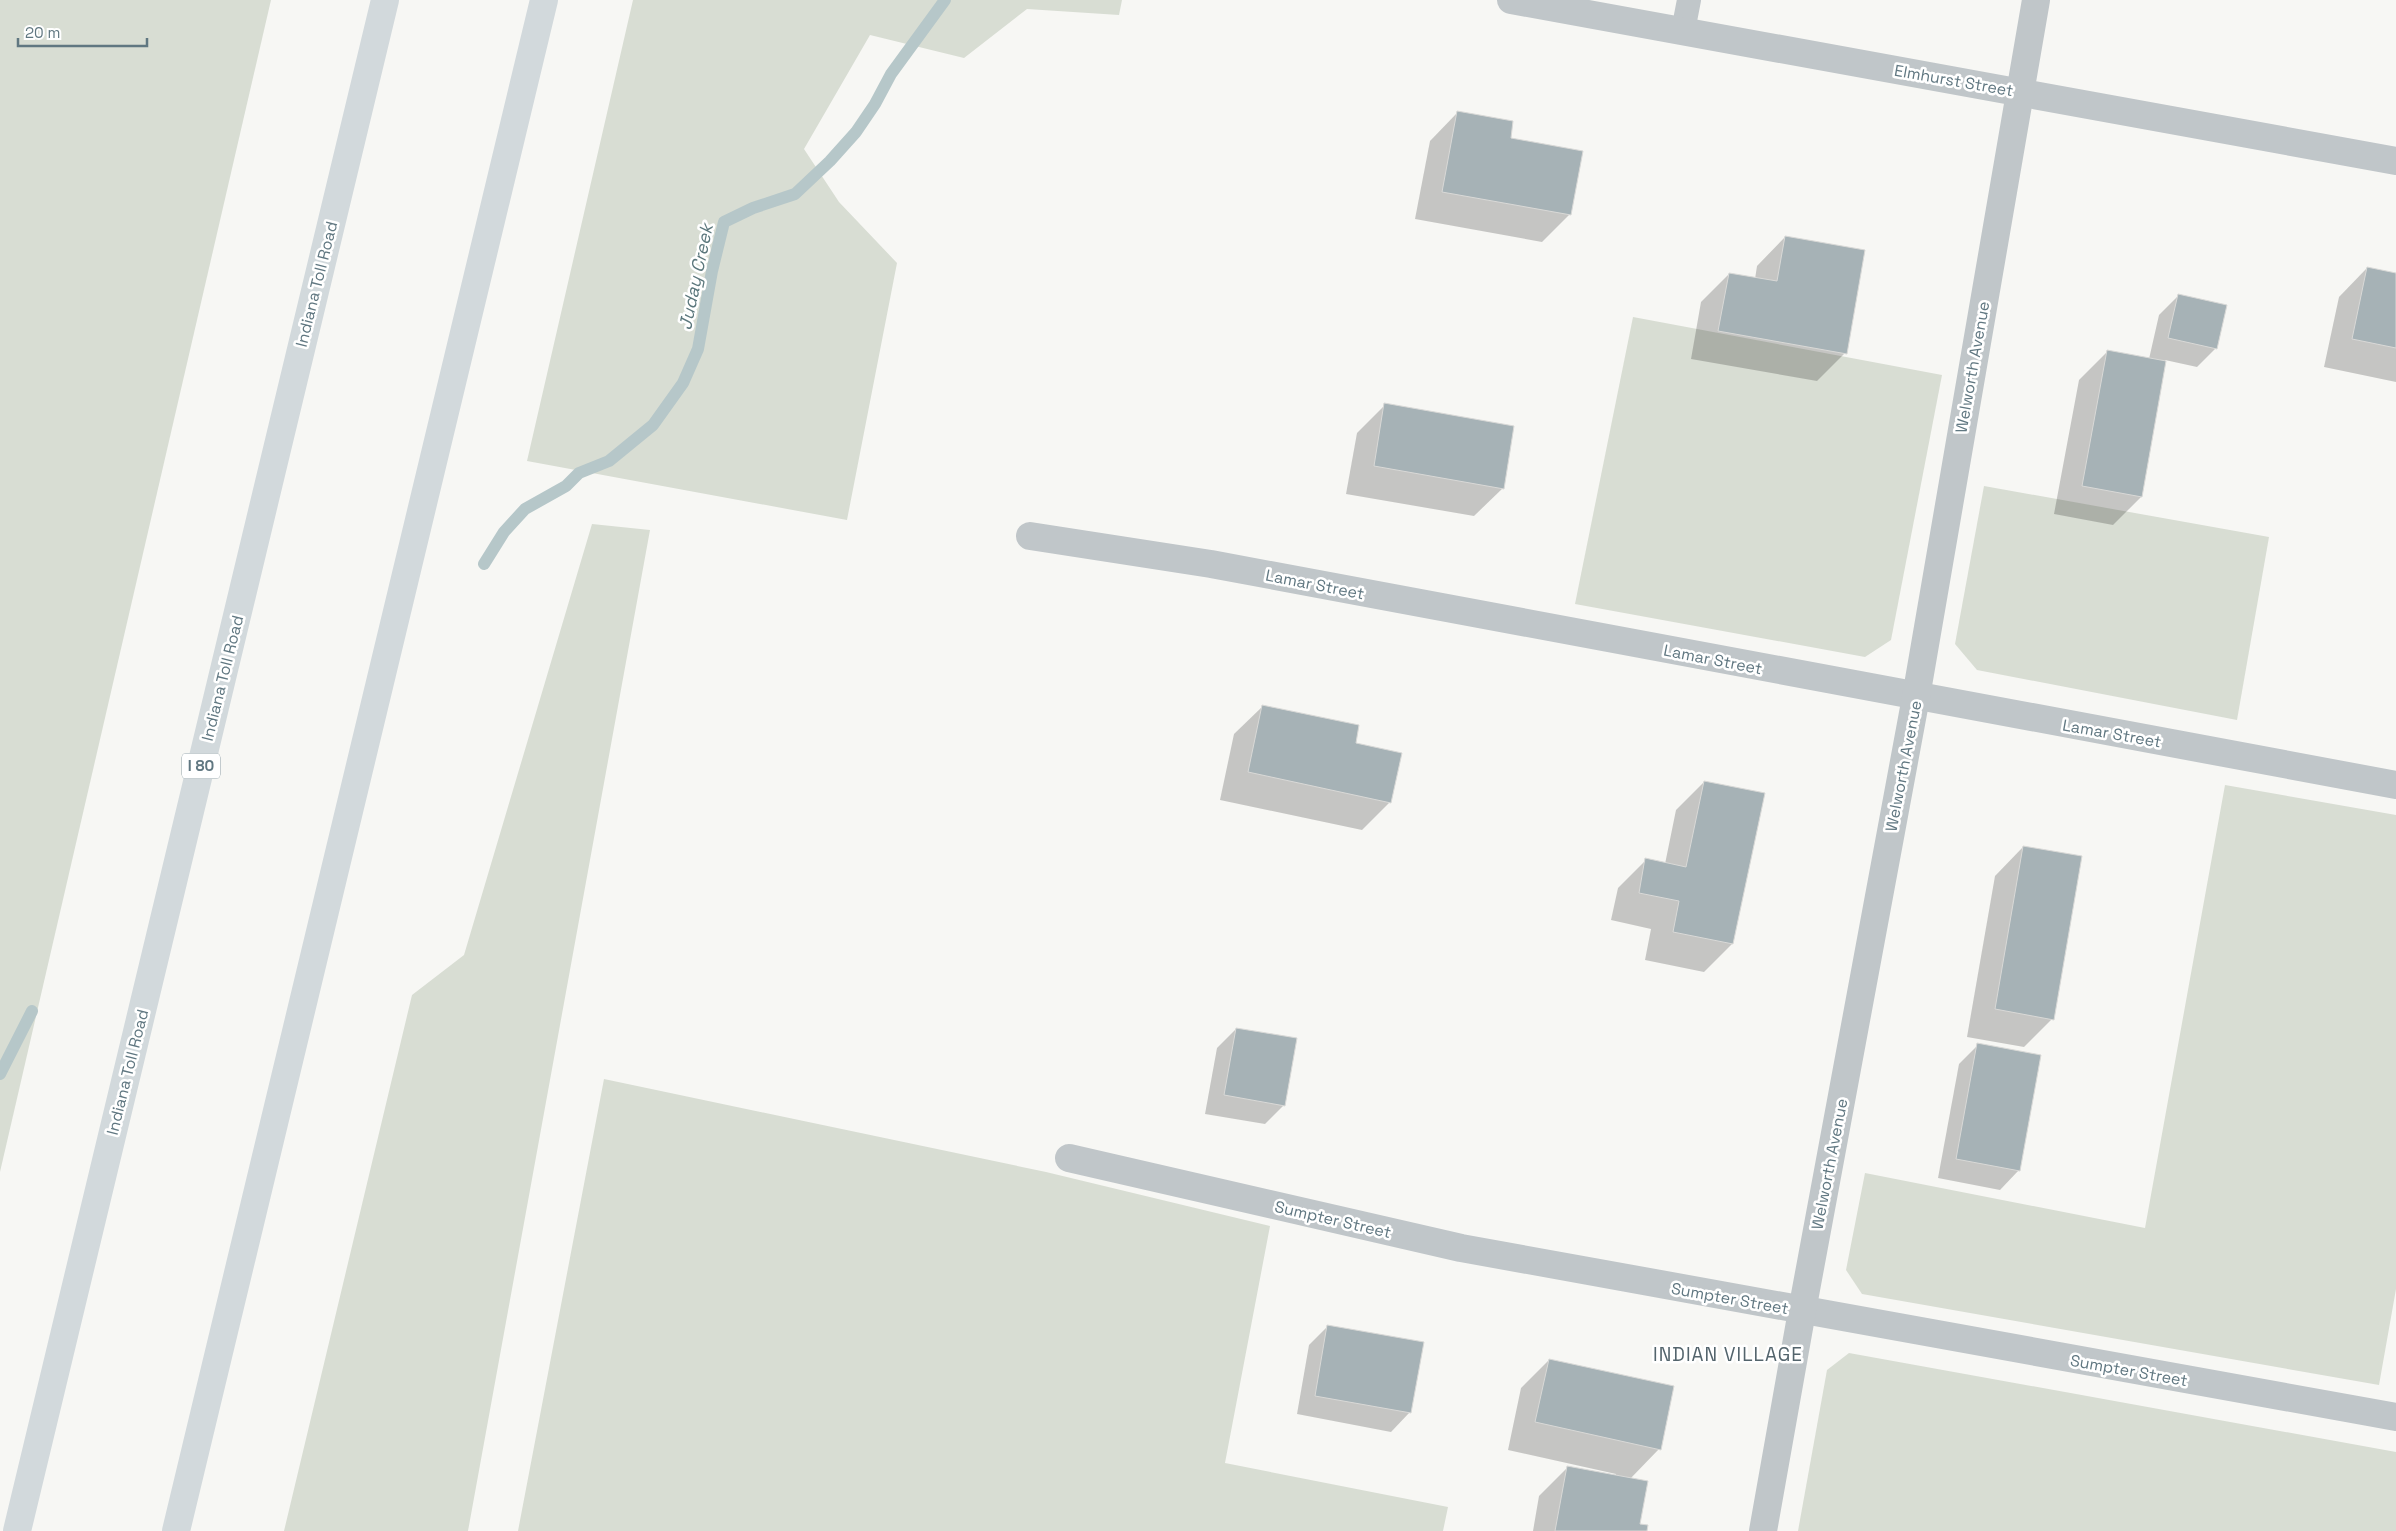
<svg xmlns="http://www.w3.org/2000/svg" width="2396" height="1531" font-family="'Space Grotesk',sans-serif">
<style>
.green{fill:#d8ddd3}
.shadow{fill:#0003}
.lines{fill:none;stroke-linecap:round;stroke-linejoin:round}
.stream{stroke:#b6c7c9;stroke-width:12}
.building{fill:#a6b2b6;stroke:#d9d9d7}
.lane{stroke:#c0c6c9;stroke-width:24}
.street{stroke:#c0c6c9;stroke-width:28}
.highway{stroke:#d2d9dc;stroke-width:28}
.labels{text-anchor:middle;stroke-width:5;stroke-linejoin:round;paint-order:stroke}
.shield{fill:#fff;stroke:#90a0a7;stroke-width:1}
.shield-label{font-size:15px;font-weight:bold;fill:#607781}
.street-label{font-size:16px;fill:#607781;stroke:#fff}
.water-label{font-size:18px;font-style:italic;fill:#5b777c;stroke:#fff}
.quarter-label{font-size:19px;letter-spacing:1px;fill:#53646c;stroke:#fff}
</style>
<rect width="100%" height="100%" fill="#f7f7f4"/>
<g class="green">
<polygon points="0,0 271,0 0,1172"/>
<polygon points="633,0 1122,0 1119,15 1027,9 964,58 870,35 804,149 839,202 897,263 847,520 527,461"/>
<polygon points="1633,317 1942,375 1891,640 1865,657 1575,604"/>
<polygon points="1984,486 2269,537 2237,720 1977,670 1955,644"/>
<polygon points="592,524 650,530 468,1531 284,1531 412,995 464,955"/>
<polygon points="2225,785 2396,815 2396,1289 2379,1385 1862,1294 1846,1270 1865,1173 2145,1228"/>
<polygon points="604,1079 1046,1172 1270,1226 1225,1463 1448,1507 1443,1531 518,1531"/>
<polygon points="1849,1353 2396,1452 2396,1531 1798,1531 1827,1370"/>
</g>
<g class="shadow">
<polygon points="1458,112 1509,139 1570,214 1542,242 1415,219 1430,141"/>
<polygon points="1785,237 1845,353 1817,381 1691,359 1701,302 1729,274 1755,279 1757,266"/>
<polygon points="2367,268 2396,274 2396,382 2324,367 2339,297"/>
<polygon points="2178,296 2216,348 2197,367 2165,360 2141,497 2113,525 2054,514 2079,380 2107,352 2149,359 2159,315"/>
<polygon points="1385,405 1503,488 1474,516 1346,494 1357,433"/>
<polygon points="1263,706 1354,744 1390,802 1362,830 1220,800 1234,734"/>
<polygon points="1704,782 1732,944 1704,972 1645,960 1651,929 1611,920 1618,888 1646,860 1665,864 1676,810"/>
<polygon points="2023,847 2052,1019 2024,1047 1967,1037 1995,876"/>
<polygon points="1236,1029 1284,1105 1265,1124 1205,1114 1217,1048"/>
<polygon points="1978,1045 2019,1170 2000,1190 1938,1178 1959,1064"/>
<polygon points="1328,1326 1410,1412 1391,1432 1297,1414 1309,1345"/>
<polygon points="1549,1360 1659,1449 1630,1479 1638,1525 1646,1531 1533,1531 1539,1496 1567,1468 1615,1476 1616,1474 1508,1450 1521,1388"/>
</g>
<g class="lines">
<g class="stream">
<polyline points="484,564 504,532 525,509 566,486 579,473 609,461 653,425 683,383 698,349 712,271 724,222 753,208 795,194 830,161 856,132 875,104 891,74 945,0"/>
<polyline points="0,1074 32,1011"/>
</g>
</g>
<g class="building">
<polygon points="1457,111 1513,121 1511,138 1583,151 1571,215 1442,192"/>
<polygon points="1785,236 1865,250 1847,354 1718,331 1729,273 1777,281"/>
<polygon points="2367,267 2396,273 2396,348 2352,339"/>
<polygon points="2178,294 2227,305 2217,349 2168,338"/>
<polygon points="2107,350 2166,361 2142,497 2082,486"/>
<polygon points="1384,403 1514,426 1504,489 1374,466"/>
<polygon points="1262,705 1359,725 1356,743 1402,753 1391,803 1248,772"/>
<polygon points="1704,781 1765,793 1733,944 1673,932 1679,901 1639,893 1645,858 1686,867"/>
<polygon points="2023,846 2082,856 2054,1020 1995,1009"/>
<polygon points="1236,1028 1297,1038 1285,1106 1224,1095"/>
<polygon points="1977,1043 2041,1055 2020,1171 1956,1159"/>
<polygon points="1327,1325 1424,1342 1411,1413 1315,1396"/>
<polygon points="1549,1359 1674,1386 1661,1450 1535,1422"/>
<polygon points="1567,1466 1648,1481 1640,1524 1648,1525 1647,1531 1555,1531"/>
</g>
<g class="lines">
<polyline class="lane" points="1683,31 1689,0"/>
<g class="street">
<polyline points="1511,0 2396,161"/>
<polyline points="1030,536 1211,564 2396,785"/>
<polyline points="1069,1158 1461,1248 2396,1417"/>
<polyline points="1763,1531 1802,1311 1916,697 2036,0"/>
</g>
<g class="highway">
<polyline points="17,1531 385,0"/>
<polyline points="176,1531 544,0"/>
</g>
</g>
<g class="labels">
<rect class="shield" x="182" y="753.5" width="38" height="25" rx="4"/>
<g class="shield-label">
<text x="201" y="771">I 80</text>
</g>
<g class="street-label">
<text transform="translate(1954 80) rotate(10)" y="6">Elmhurst Street</text>
<text transform="translate(316 284) rotate(-76)" y="6">Indiana Toll Road</text>
<text transform="translate(1972 367) rotate(-80)" y="6">Welworth Avenue</text>
<text transform="translate(1315 584) rotate(11)" y="6">Lamar Street</text>
<text transform="translate(1713 659) rotate(11)" y="6">Lamar Street</text>
<text transform="translate(222 678) rotate(-76)" y="6">Indiana Toll Road</text>
<text transform="translate(2112 733) rotate(10)" y="6">Lamar Street</text>
<text transform="translate(1903 766) rotate(-79)" y="6">Welworth Avenue</text>
<text transform="translate(127 1072) rotate(-76)" y="6">Indiana Toll Road</text>
<text transform="translate(1829 1164) rotate(-79)" y="6">Welworth Avenue</text>
<text transform="translate(1333 1219) rotate(13)" y="6">Sumpter Street</text>
<text transform="translate(1730 1298) rotate(10)" y="6">Sumpter Street</text>
<text transform="translate(2129 1370) rotate(10)" y="6">Sumpter Street</text>
</g>
<g class="water-label">
<text transform="translate(696 277) rotate(-78)" y="6">Juday Creek</text>
</g>
<g class="quarter-label">
<text x="1728" y="1361">INDIAN VILLAGE</text>
</g>
</g>
<path d="M18 38v8h129v-8" fill="none" stroke="#607781" stroke-width="2.5"/>
<text x="25" y="38" font-size="15" fill="#607781" stroke="#ffffff" stroke-width="4" paint-order="stroke">20 m</text>
</svg>
